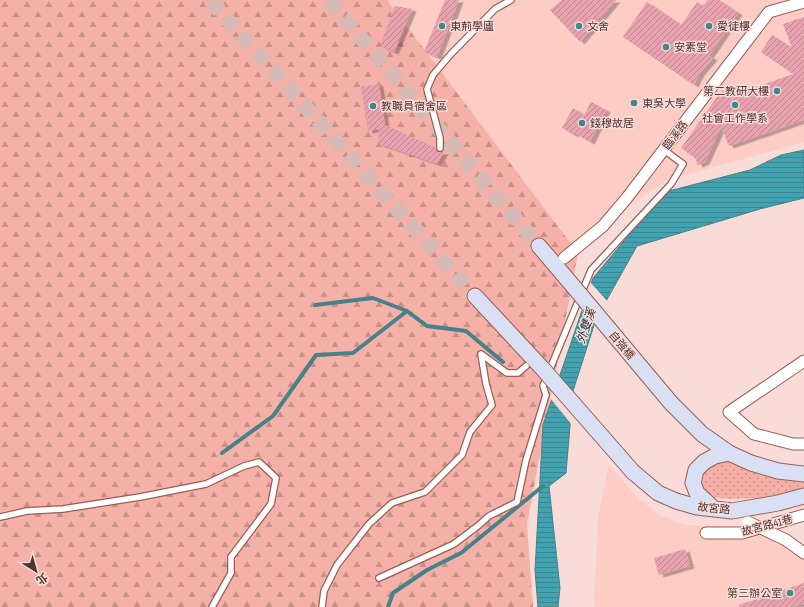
<svg xmlns="http://www.w3.org/2000/svg" width="804" height="607" font-family="'Sofia Sans Condensed','Noto Sans TC',sans-serif">
<style>
.built{fill:#fcccc5}
.green{fill:url(#green-dots)}
.forest{fill:url(#forest-firs)}
.water{fill:url(#water-rules);stroke:#478189}
.pier{fill:#f9dcd8}
.lines{fill:none;stroke-linecap:round;stroke-linejoin:round}
.stream{stroke:#478189;stroke-width:4}
.building{fill:url(#building-hatch);filter:url(#shadow)}
.secondary-tunnel{stroke:#d7bab6;stroke-width:15;stroke-dasharray:15 8;stroke-linecap:butt}
.service-casing{stroke:#9a5d56;stroke-width:8}
.minor-casing{stroke:#9a5d56;stroke-width:13}
.secondary-casing{stroke:#9a5d56;stroke-width:17}
.service{stroke:#fff;stroke-width:5.5}
.minor{stroke:#fff;stroke-width:11}
.secondary{stroke:#d9e0f3;stroke-width:15}
.minor-bridge-casing{stroke:#9a5d56;stroke-width:13;stroke-linecap:butt}
.secondary-bridge-casing{stroke:#9a5d56;stroke-width:17;stroke-linecap:butt}
.minor-bridge{stroke:#fff;stroke-width:11}
.secondary-bridge{stroke:#d9e0f3;stroke-width:15}
.poi-dot{fill:#408790;stroke:#f9dcd8;stroke-width:1.5}
.labels{text-anchor:middle;stroke-width:3;stroke-linejoin:round;paint-order:stroke}
.poi-label{font-size:11px;fill:#4f3330;stroke:#f9dcd8;text-anchor:start}
.street-label{font-size:11px;fill:#4f3330;stroke:#f9dcd8}
.water-label{font-size:12px;font-style:italic;fill:#213e43;stroke:#f9dcd8}
</style>
<defs>
<pattern id="green-dots" width="8" height="8" patternUnits="userSpaceOnUse"><rect width="8" height="8" fill="#f5b0a7"/><path d="M2 2h.1M6 6h.1" fill="none" stroke="#c99088" stroke-width="1.8" stroke-linecap="round"/></pattern>
<pattern id="forest-firs" width="22" height="20" patternUnits="userSpaceOnUse"><rect width="22" height="20" fill="#f5b0a7"/><path d="M5 1l3.5 6h-7zM16 11l3.5 6h-7z" fill="#c99088"/></pattern>
<pattern id="water-rules" width="6" height="5" patternUnits="userSpaceOnUse"><rect width="6" height="5" fill="#43a2af"/><path d="M0 2.5h6" fill="none" stroke="#3a858f"/></pattern>
<pattern id="building-hatch" width="6" height="6" patternUnits="userSpaceOnUse"><rect width="6" height="6" fill="#e6a2ae"/><path d="M-1 1l2-2M0 6l6-6M5 7l2-2" fill="none" stroke="#bd858e"/></pattern>
<filter id="shadow"><feDropShadow dx="4.5" dy="2.5" stdDeviation="0" flood-color="#0004"/></filter>
</defs>
<rect width="100%" height="100%" fill="#f9dcd8"/>
<g class="built">
<polygon points="387,0 804,0 804,142 668,180 610,218 578,253"/>
<polygon points="609,464 639,499 661,516 686,525 737,527 780,541 804,559 804,607 595,607 594,602 598,517"/>
</g>
<path class="green" d="M725,460L753,472L778,479L804,482V489C773,498 739,501 707,497L701,489L699,474L706,467Z"/>
<polygon class="forest" points="0,0 387,0 578,253 527,524 533,607 0,607"/>
<polygon class="water" points="804,150 804,198 760,209 637,246 596,319 573,391 566,473 549,486 560,588 558,607 538,607 535,570 543,425 593,278 665,192 750,170 781,155"/>
<g class="pier">
<polygon points="590,282 608,302 598,319 596,326 580,309"/>
<polygon points="557,376 575,393 572,425 550,398"/>
</g>
<g class="lines">
<g class="stream">
<polyline points="315,305 373,298 407,311"/>
<polyline points="222,453 273,416 316,355 353,353 407,311 427,326 466,331 503,362"/>
<polyline points="388,607 393,593 427,570 461,553 543,486"/>
</g>
</g>
<g class="building">
<polygon points="445,0 459,0 437,57 424,52"/>
<polygon points="562,0 616,0 580,42 550,10"/>
<polygon points="708,0 719,0 738,13 709,56 713,58 700,73 694,85 623,37 647,2 681,25 697,2 703,6"/>
<polygon points="395,6 412,9 394,52 380,46"/>
<polygon points="804,17 804,120 729,146 721,127 705,162 698,165 695,158 681,148 705,114 722,90 731,96 793,74 761,52 772,35 792,48 783,24"/>
<polygon points="379,84 385,125 436,148 438,152 444,152 437,164 379,144 378,129 368,131 361,87"/>
<polygon points="591,102 606,110 590,142 575,133 574,135 562,128 573,108 584,115"/>
<polygon points="685,549 690,566 659,575 654,558"/>
<polygon points="804,583 804,603 792,607 740,607 739,605"/>
</g>
<g class="lines">
<g class="secondary-tunnel">
<polyline points="210,0 475,296"/>
<polyline points="329,0 539,246"/>
</g>
<g class="service-casing">
<g id="service">
<polyline points="440,148 440,138 427,89 433,75 450,55 495,9 511,0"/>
<polyline points="0,517 27,511 63,509 140,497 206,484 244,466 259,462 276,478 271,504 231,557 231,573 212,607"/>
<polyline points="379,578 454,544 479,525 489,516 517,502 526,460 546,395 543,386 591,270 671,184 683,164 664,150"/>
<polyline points="322,607 324,591 337,565 369,524 392,503 425,492 462,455 470,432 492,405 486,384 481,354 507,373 518,373 526,366"/>
</g>
</g>
<g class="minor-casing">
<g id="minor">
<polyline points="564,258 603,226 626,199 769,12 804,2"/>
<polyline points="804,361 729,412 754,434 793,444 804,444"/>
<polyline points="706,533 742,533 804,515"/>
<polyline points="786,540 804,553"/>
</g>
</g>
<g class="secondary-casing">
<g id="secondary">
<polyline points="539,246 573,286"/>
<polyline points="475,296 543,369"/>
<polyline points="671,403 702,434 729,453 751,463 778,471 804,474"/>
<polyline points="633,472 658,493 676,501 697,507 732,511 778,503 804,496"/>
<polyline points="713,508 697,493 693,483 696,470 704,462 715,456 729,453"/>
</g>
</g>
<use href="#service" class="service"/>
<use href="#minor" class="minor"/>
<use href="#secondary" class="secondary"/>
<g class="minor-bridge-casing">
<polyline id="minor-bridge" points="748,522 786,540"/>
</g>
<g class="secondary-bridge-casing">
<g id="secondary-bridge">
<polyline points="573,286 671,403"/>
<polyline points="543,369 633,472"/>
</g>
</g>
<use href="#minor-bridge" class="minor-bridge"/>
<use href="#secondary-bridge" class="secondary-bridge"/>
</g>
<g class="poi-dot">
<circle cx="442" cy="26" r="4"/>
<circle cx="579" cy="26" r="4"/>
<circle cx="709" cy="26" r="4"/>
<circle cx="666" cy="47" r="4"/>
<circle cx="777" cy="91" r="4"/>
<circle cx="634" cy="103" r="4"/>
<circle cx="735" cy="105" r="4"/>
<circle cx="373" cy="106" r="4"/>
<circle cx="582" cy="123" r="4"/>
<circle cx="790" cy="593" r="4"/>
</g>
<g class="labels">
<g class="poi-label">
<text x="450" y="30">東荊學廬</text>
<text x="587" y="30">文舍</text>
<text x="717" y="30">愛徒樓</text>
<text x="674" y="51">安素堂</text>
<text x="769" y="95" text-anchor="end">第二教研大樓</text>
<text x="642" y="107">東吳大學</text>
<text x="381" y="110">教職員宿舍區</text>
<text x="735" y="122" text-anchor="middle">社會工作學系</text>
<text x="590" y="127">錢穆故居</text>
<text x="782" y="597" text-anchor="end">第三辦公室</text>
</g>
<g class="street-label">
<text transform="translate(675 135) rotate(-53)" y="4">臨溪路</text>
<text transform="translate(622 345) rotate(50)" y="4">自強橋</text>
<text transform="translate(714 508) rotate(6)" y="4">故宮路</text>
<text transform="translate(767 525) rotate(-15)" y="4">故宮路41巷</text>
</g>
<g class="water-label">
<text transform="translate(586 326) rotate(-71)" y="4">外雙溪</text>
</g>
</g>
<g transform="translate(36 571) rotate(143)" stroke="#f9dcd8" stroke-width="3" paint-order="stroke">
<path d="M0-3L7 15L0 10L-7 15Z" fill="#4f3330"/>
<text y="-6" font-size="11" font-weight="bold" text-anchor="middle" fill="#4f3330">北</text>
</g>
</svg>
